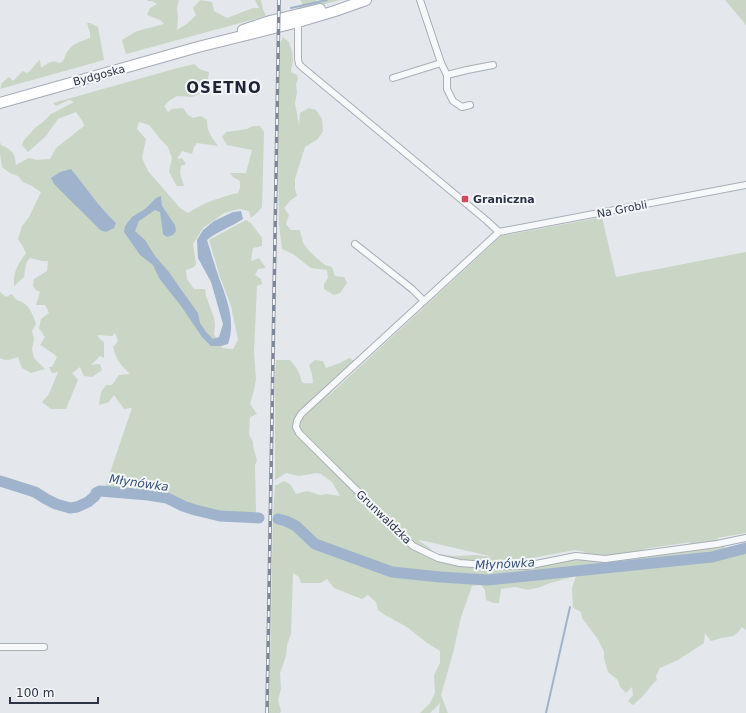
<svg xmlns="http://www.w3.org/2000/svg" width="746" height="713" font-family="'DejaVu Sans',sans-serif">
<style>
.green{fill:#c9d6c5;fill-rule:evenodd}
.water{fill:#9fb4cc}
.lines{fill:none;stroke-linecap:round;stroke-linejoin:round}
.stream{stroke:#9fb4cc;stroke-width:2}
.river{stroke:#9fb4cc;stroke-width:11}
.minor-casing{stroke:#a9aeb7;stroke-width:8}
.primary-casing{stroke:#a3abb8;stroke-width:12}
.minor{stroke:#f7f8fa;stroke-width:6}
.primary{stroke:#fff;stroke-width:10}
.rail-casing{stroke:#7d8696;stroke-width:3.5}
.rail{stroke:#f4f6f9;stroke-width:2;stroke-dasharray:6;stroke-linecap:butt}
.poi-dot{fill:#d1495b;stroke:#f4f6f9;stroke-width:1.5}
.labels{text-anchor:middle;stroke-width:4;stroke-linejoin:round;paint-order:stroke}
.street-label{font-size:11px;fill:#2b3445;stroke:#f4f6f9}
.poi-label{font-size:11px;font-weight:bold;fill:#2b3445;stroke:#f4f6f9;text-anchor:start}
.water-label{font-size:12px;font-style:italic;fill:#34527a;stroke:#f4f6f9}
.district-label{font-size:15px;font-weight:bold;letter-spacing:1px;fill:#1d2536;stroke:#f4f6f9}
</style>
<rect width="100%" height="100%" fill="#e4e7ec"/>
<g class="green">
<polygon points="147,0 179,0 177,8 178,17 177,30 188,23 196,15 193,8 200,0 212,2 214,11 227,18 253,8 259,8 255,0 261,0 263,9 266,16 126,54 122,40 137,31 164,24 160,20 147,15 150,8 157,4 152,1 148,1"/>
<polygon points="300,0 317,0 316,2 320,0 341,0 328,3 314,9 294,11 302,5 302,2"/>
<polygon points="725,0 746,0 746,25"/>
<path d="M87,23H90L98,27L104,60L0,89L2,83L9,77L13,81L23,71L27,73C34,68 33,65 40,60L41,68C47,64 52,59 59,63L62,62C65,59 65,54 68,51C73,43 82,41 90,38V33Z"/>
<polygon points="283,37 289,42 292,51 293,60 291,72 297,75 298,79 296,84 297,92 295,103 299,125 300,113 309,108 316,110 322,119 323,131 318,139 305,147 295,179 295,189 297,196 291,200 284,208 289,215 286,224 291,230 300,230 303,243 311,253 325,265 332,267 335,276 344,277 347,283 340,293 334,295 324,289 324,284 328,278 327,270 311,268 293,254 282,249 279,224 278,163 280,43"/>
<path d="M194,64L201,70L209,72L207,88L205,92L192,97L177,96L169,101L164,106L168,112L172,109L183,108L188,115L193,118L201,116L207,120C207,132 211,136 218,146L197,143L194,147L192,154L182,151L177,159L182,158L186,164L181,166L180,173L184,186H177L169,172L172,158L168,147L162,141L149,125L139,122L137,129L146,139L142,158L148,171L180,208L188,213C203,203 220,197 238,193L240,188V181L233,177L230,173H246L252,150L227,145L222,137L226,132L247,129L253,126H260L264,132L262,207L258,212L251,218L249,211L239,209L224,213L203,228L193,244L196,264L194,267L186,270L187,279L194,289H205L206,296L214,318L215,325L214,334L222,348L233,349L238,340L231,306L220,277L209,240L246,220L251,223L262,238V246L253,248L251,261L259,258L266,268L258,269L255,275L261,279L262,284L257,286L254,352L256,379L254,390L250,404L257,414L250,417L249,434L253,442V446L257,460L255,465L256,512L249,521L232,522L192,513L165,499L148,496L150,491L105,487L132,408L124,409L114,395L109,402L99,405L101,392L106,385H112L119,375L130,374C121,365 116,360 113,347L118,341L115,333L112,336L97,335L100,339L104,342V358L100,356L91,365L100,364L102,370L92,377L84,376L80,367L72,373L78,380L66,409H51L42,402L49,394L58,372L52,373L49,367H52L57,357C52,352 46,349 40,345L45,337L39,328L41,319L49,313L45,305H36L40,292L36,290L33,286L34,279L47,271L48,261H42L30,258L26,263L24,277L14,286C13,271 18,265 26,253L22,245L18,239L22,226L29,217L41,192L32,186L23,182L18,176L10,173L2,167L0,154V142L1,145C13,150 15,154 16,165L25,160L29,158L37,160L50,159L56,148L84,126L83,122L76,112L58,119L45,137L28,152L22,145L24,140L36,127L43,122L51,114L74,102L69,100L56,106L53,103L174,69ZM71,169C86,187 99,207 116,223L100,230L77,207Z"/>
<path d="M602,217L616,277L746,252V533L717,538L727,550L746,545V630L742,627C734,638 733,636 721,638C718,639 715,640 711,641L705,633L704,643L678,660L660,668L656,676L657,680L651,686L643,696L633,705L628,701L633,695L632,687L626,693L620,687L618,680L608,672L604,658V651L597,638L582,618L581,612L573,608L572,588L576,576L550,583L540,587L528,590L515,587L501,589L499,603H494L486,600L485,590L481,585L472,586L461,617L453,653L441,695L448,713H439L440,703L430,713H420L430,703L435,693L434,675L440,663V651L427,643L407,627L385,615L378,610L376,602L368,595L362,599L334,588L327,579L321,583H301L299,577L293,573L291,634L287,645L286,656L280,673L281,689L278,700L281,711L280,713H269L273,516L275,485H277L284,481L290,484L296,494L307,491L320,495L327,494L340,496L332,482L321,474L317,473L299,476L286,473L275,480V379L276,360H290C293,363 296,367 298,371C304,382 297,384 313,383L312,374L309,365L315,360L323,361L326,368L340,363L349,358L357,362L355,366L325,399L501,236ZM419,541L420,540L494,557L476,555L454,556L436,554L427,546ZM691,542L683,548L647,555L643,549ZM575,550L586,552L571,555L549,564L533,561L532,558Z"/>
<path d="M0,292L6,297L12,294C17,303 19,299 25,304C30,308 34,317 36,324L32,331L34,339L32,349L34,358L45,369L31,373L22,368L18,357C11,359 6,362 0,358Z"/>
</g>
<g class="water">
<path d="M71,169C86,187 99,207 116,223L114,228L106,232L100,230L54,184L51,178L60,172Z"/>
<path d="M161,196L162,206L175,225L176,231L173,235L167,237L163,234L160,212L155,210L139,221L135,231L145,240L155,256L169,272L180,288L198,313L200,323L206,332L213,339L219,337L223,324L211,282L198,258L197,240L203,230L214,221L233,212L241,211L243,219C231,227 218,231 207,240C211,253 215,266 219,278C227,299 236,322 228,344L221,346H211L202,337L181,306L159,278L153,265L140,255L124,232L125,226L132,217L145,209L156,198Z"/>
</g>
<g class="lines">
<g class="stream">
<polyline points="291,8 327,0"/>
<polyline points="546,713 570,607"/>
</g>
<g class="river">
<polyline points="0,481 35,492 46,499 56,504 70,508 77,507 88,502 95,496 96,493 100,491 148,495 167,498 183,506 195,510 220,516 259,518"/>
<polyline points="278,519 286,521 296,526 315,544 392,572 440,577 488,580 712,557 746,548"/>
</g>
<g class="minor-casing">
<g id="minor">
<polyline points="420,0 441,63 447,75 447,89 453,101 462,107 470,105"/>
<polyline points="298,21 298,59 299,64 302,67 486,220 499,232"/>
<polyline points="447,75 467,70 493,65"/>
<polyline points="393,78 441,63"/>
<polyline points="499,232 474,255 301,414 297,421 296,427 299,433 413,546 438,558 460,563 498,566 526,566 576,556 605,559 717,544 746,538"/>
<polyline points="499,232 746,185"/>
<polyline points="355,244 412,289 424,301"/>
<polyline points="0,647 44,647"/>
</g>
</g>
<g class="primary-casing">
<g id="primary">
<polyline points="243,30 270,21 320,9"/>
<polyline points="0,103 198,47 298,22 335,11 366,0"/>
</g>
</g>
<use href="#minor" class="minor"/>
<use href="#primary" class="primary"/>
<g class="rail-casing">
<polyline id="rail" points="267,713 279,0"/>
</g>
<use href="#rail" class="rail"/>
</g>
<rect class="poi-dot" x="461" y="195" width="8" height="8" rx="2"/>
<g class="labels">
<g class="street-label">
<text transform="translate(99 75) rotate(-15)" y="4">Bydgoska</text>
<text transform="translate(622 209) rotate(-11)" y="4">Na Grobli</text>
<text transform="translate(384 517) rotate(44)" y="4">Grunwaldzka</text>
</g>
<g class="poi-label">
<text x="473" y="203">Graniczna</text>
</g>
<g class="water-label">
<text transform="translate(139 483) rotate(8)" y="4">Młynówka</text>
<text transform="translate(505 564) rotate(-3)" y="4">Młynówka</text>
</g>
<g class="district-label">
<text x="224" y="93">OSETNO</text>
</g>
</g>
<path d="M10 697v6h88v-6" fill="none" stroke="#2b3445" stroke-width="2"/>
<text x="16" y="697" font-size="12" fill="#2b3445" stroke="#f4f6f9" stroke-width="3" paint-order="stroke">100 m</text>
</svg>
